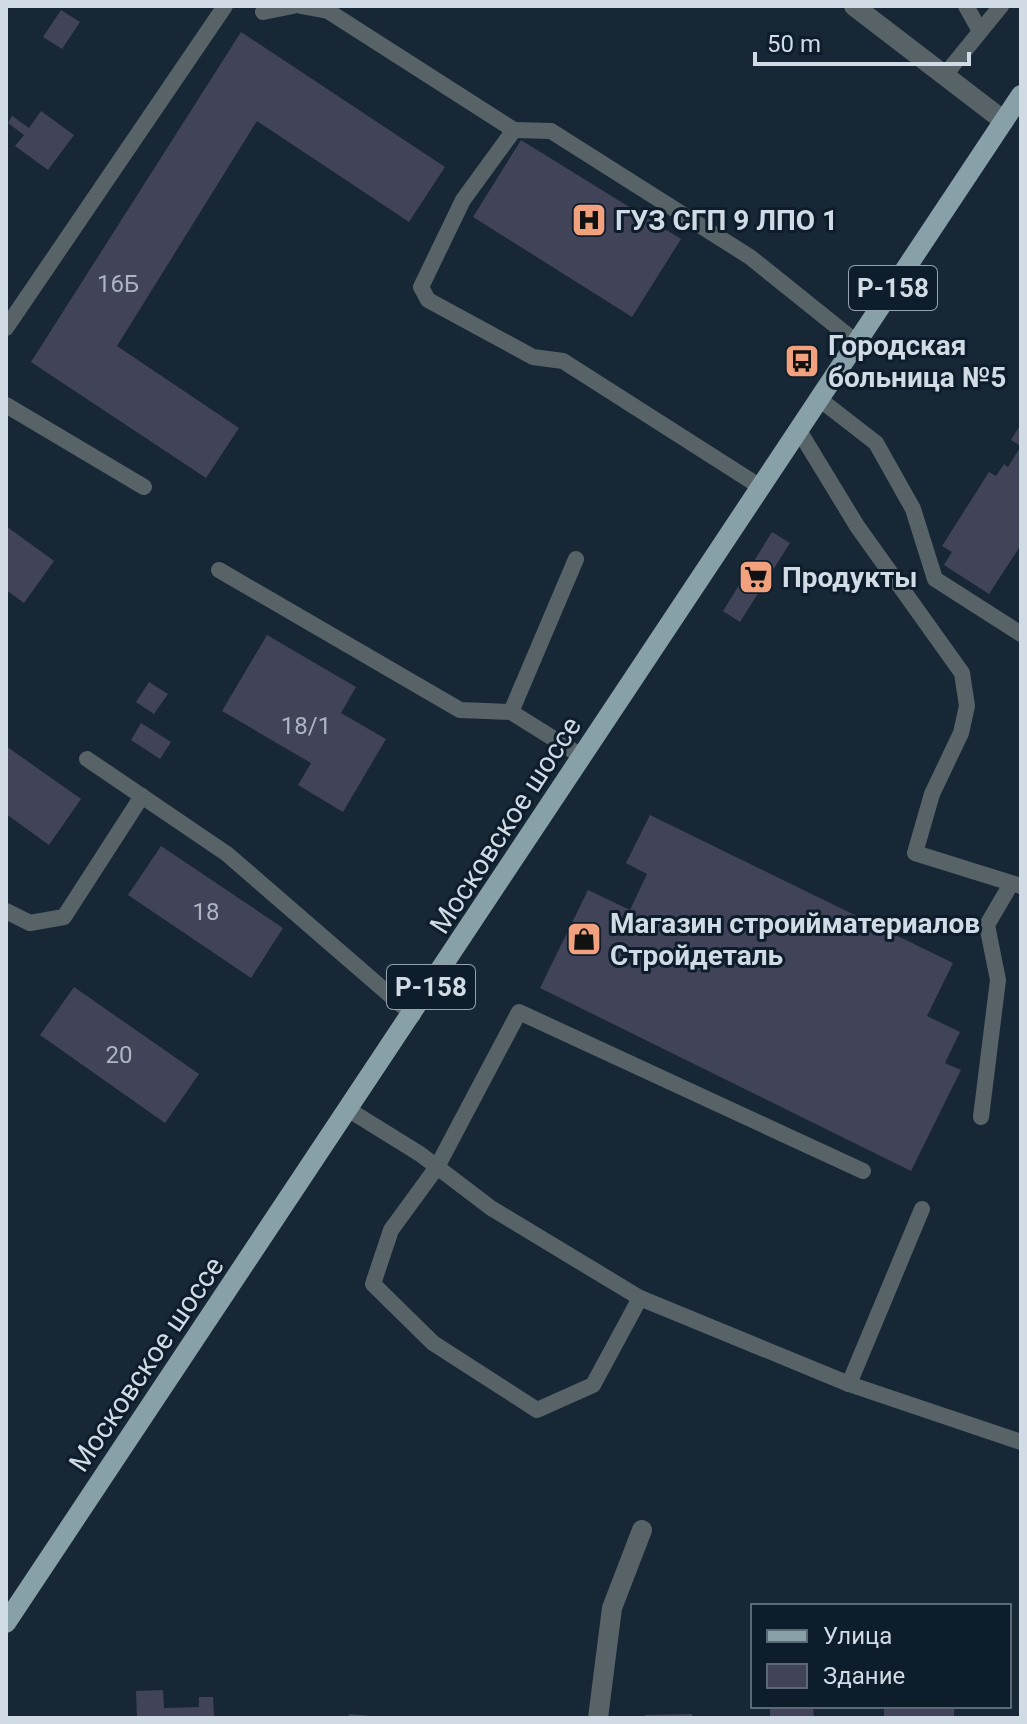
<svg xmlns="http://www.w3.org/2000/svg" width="1027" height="1724" font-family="Roboto,sans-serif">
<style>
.building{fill:#414358}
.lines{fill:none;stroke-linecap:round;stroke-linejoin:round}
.lane{stroke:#576367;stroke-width:16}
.street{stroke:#576367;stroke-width:20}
.primary{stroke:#88a1a8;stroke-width:20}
.labels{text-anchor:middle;stroke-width:6;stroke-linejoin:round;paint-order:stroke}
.number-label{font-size:24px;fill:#adb5c2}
.shield{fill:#0d1d2b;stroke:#96a2ad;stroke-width:2}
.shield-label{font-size:26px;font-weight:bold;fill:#d1dbe5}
.poi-label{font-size:28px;font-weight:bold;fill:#d1dbe5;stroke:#0d1d2b;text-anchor:start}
.street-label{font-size:28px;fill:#d1dbe5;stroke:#0d1d2b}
</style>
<rect width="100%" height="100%" fill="#172735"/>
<g class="building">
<polygon points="61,10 80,22 62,49 43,37"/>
<polygon points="241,32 445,167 409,222 257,121 117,346 239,428 206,478 31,362"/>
<polygon points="41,111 74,135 48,170 15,146 24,135 8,123 12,116 29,128"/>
<polygon points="521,140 681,239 632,317 473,217"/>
<polygon points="1021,424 1021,545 989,594 944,565 952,552 942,546 989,472 996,476 1004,464 1008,467 1021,446 1011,440"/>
<polygon points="6,526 54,561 24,603 6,590"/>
<polygon points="772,532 790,543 740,622 723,611"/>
<polygon points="267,635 356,687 341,713 386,739 343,812 298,785 311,763 222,711"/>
<polygon points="149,682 168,694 154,714 136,702"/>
<polygon points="141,723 171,742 160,759 131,740"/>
<polygon points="6,746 81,799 49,845 6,814"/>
<polygon points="650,815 953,963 927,1016 960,1032 945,1063 961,1070 911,1171 540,988 588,890 630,910 647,874 626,863"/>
<polygon points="161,846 283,928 251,978 128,895"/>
<polygon points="74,987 199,1074 165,1123 40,1035"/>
<polygon points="163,1690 164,1708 199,1707 199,1697 213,1697 214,1718 137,1718 136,1691"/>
<polygon points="770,1706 813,1706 814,1718 770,1718"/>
<rect x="884" y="1706" width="70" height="12"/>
<polygon points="349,1714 370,1716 370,1718 348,1718"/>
<polygon points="692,1714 693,1718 645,1718 645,1715"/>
</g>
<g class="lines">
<g class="lane">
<polyline points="301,6 328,11 514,130 463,200 421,287 428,300 533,357 563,361 759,486"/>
<polyline points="966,6 980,31"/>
<polyline points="263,12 293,6"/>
<polyline points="944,76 1001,6"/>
<polyline points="514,130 551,131 750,257 856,342"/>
<polyline points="6,328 225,6"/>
<polyline points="818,398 876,443 913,509 935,579 1021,634"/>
<polyline points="6,405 144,487"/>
<polyline points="798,429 857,526 962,673 967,706 961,733 932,794 915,853 1021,886"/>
<polyline points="219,570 460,710 511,712 583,757"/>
<polyline points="511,712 576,559"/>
<polyline points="87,759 227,854 413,1015"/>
<polyline points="6,911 30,923 64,917 142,796"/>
<polyline points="349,1110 420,1154 491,1208 640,1298 849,1384 1021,1442"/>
<polyline points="981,1117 998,980 987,925 1011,884"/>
<polyline points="640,1298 593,1385 537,1410 433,1343 373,1284 391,1230 437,1167 519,1012 863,1171"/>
<polyline points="849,1384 922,1209"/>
</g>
<g class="street">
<polyline points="854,6 1004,121"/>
<polyline points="598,1718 612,1608 642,1530"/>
</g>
<polyline class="primary" points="6,1623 1021,95"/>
</g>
<defs>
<g id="hospital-square" transform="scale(1.8)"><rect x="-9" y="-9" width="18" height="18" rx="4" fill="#f1a17d" stroke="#0d1d2b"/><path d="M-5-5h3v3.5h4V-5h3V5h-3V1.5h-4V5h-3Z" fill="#111"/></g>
<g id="bus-square" transform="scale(1.8)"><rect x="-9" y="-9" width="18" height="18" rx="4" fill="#f1a17d" stroke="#0d1d2b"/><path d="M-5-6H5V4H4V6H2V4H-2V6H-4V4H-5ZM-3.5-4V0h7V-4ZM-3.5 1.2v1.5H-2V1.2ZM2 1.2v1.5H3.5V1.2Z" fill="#111"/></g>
<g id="supermarket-square" transform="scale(1.8)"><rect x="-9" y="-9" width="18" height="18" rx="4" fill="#f1a17d" stroke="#0d1d2b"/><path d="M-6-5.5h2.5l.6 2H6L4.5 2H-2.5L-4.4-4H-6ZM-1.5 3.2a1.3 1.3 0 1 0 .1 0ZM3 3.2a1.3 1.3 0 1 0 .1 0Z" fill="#111"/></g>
<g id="shop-square" transform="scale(1.8)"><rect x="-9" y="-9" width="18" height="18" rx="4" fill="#f1a17d" stroke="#0d1d2b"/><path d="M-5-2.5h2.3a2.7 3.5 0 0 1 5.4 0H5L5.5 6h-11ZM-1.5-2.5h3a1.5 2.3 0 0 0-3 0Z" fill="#111"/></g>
</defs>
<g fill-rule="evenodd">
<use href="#hospital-square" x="589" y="220"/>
<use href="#bus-square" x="802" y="361"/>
<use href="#supermarket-square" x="756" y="577"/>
<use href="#shop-square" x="584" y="939"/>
</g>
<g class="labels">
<g class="number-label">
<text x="118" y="292">16Б</text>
<text x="306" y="734">18/1</text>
<text x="206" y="920">18</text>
<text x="119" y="1063">20</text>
</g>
<g class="shield">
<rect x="849" y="266" width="88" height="44" rx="6"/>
<rect x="387" y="965" width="88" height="44" rx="6"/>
</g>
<g class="shield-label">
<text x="893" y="297">Р-158</text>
<text x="431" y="996">Р-158</text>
</g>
<g class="poi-label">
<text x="615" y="230">ГУЗ СГП 9 ЛПО 1</text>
<text x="828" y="355">Городская<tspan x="828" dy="32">больница №5</tspan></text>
<text x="782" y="587">Продукты</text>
<text x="610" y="933">Магазин строийматериалов<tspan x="610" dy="32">Стройдеталь</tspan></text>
</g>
<g class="street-label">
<text transform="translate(505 825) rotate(-57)" y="10">Московское шоссе</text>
<text transform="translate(146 1364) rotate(-56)" y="10">Московское шоссе</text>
</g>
</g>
<rect width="1027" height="1724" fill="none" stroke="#d1dbe5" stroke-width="16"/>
<rect x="751" y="1604" width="260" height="104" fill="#0d1d2b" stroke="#5b6975" stroke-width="2"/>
<rect x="767" y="1630" width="40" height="12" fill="#88a1a8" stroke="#5b6975" stroke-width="2"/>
<text x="823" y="1644" font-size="24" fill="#d1dbe5">Улица</text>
<rect x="767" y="1664" width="40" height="24" fill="#414358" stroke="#5b6975" stroke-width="2"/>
<text x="823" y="1684" font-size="24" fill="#d1dbe5">Здание</text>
<path d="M755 52v12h214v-12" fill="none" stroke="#d1dbe5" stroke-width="4"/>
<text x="767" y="52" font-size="24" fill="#d1dbe5" stroke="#0d1d2b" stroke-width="6" paint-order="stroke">50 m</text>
</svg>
